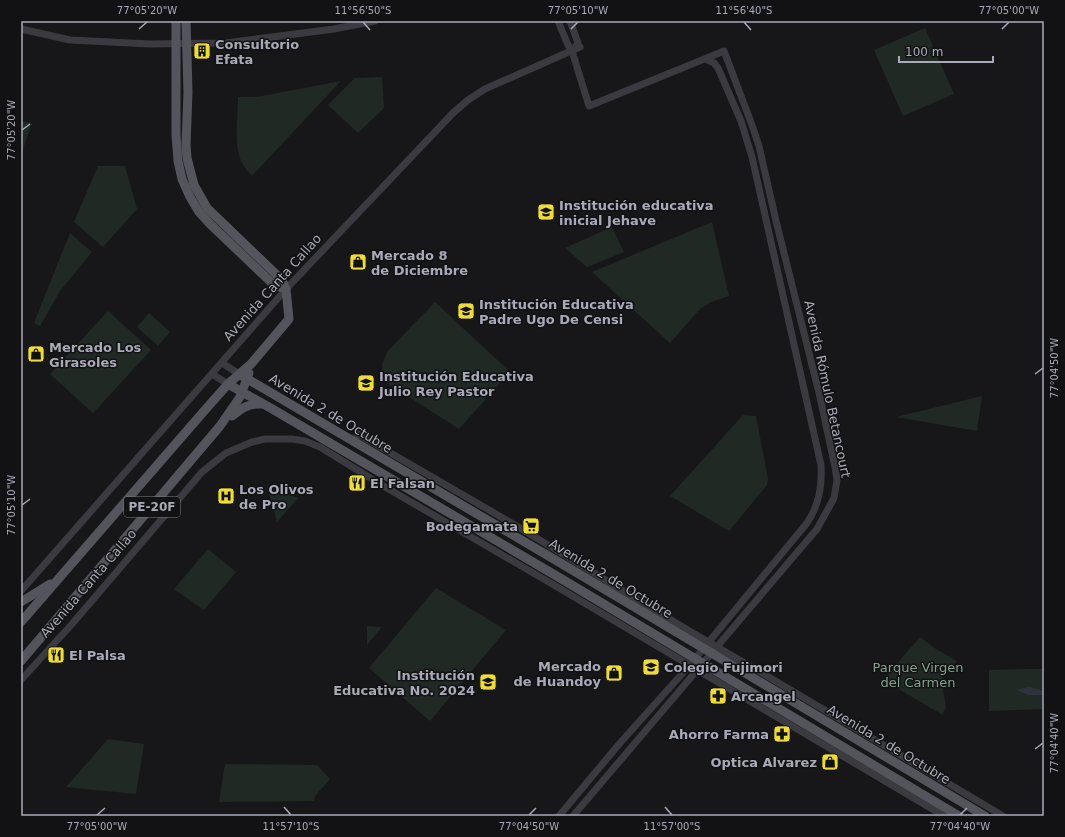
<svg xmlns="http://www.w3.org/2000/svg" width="1065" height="837" font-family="'DejaVu Sans',sans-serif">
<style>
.green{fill:#212924}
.water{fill:#2d323d}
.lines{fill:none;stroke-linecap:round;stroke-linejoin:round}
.minor{stroke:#3a3a40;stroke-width:7}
.major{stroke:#54545d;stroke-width:9}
.ticks{fill:none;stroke:#a9aab8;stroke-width:1.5}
.labels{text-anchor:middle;stroke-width:3;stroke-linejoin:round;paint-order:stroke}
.shield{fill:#121214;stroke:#7c7c87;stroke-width:1}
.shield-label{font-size:12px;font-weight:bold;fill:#a9aab8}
.poi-label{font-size:13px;font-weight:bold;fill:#a9aab8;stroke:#121214;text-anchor:start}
.street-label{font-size:13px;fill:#a9aab8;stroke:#121214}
.park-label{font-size:13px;fill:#81a38b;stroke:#121214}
.neatline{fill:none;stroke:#a9aab8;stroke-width:1.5}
.ticks-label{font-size:10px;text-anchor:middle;fill:#a9aab8}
</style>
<rect width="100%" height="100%" fill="#171719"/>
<g class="green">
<polygon points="925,28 954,94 903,116 874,50"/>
<polygon points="382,77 384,108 358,133 328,105 355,78"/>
<path d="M341,81L252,176C247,171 242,165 240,158C234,141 238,115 238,97H256Z"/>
<polygon points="21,121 32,123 21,155"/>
<polygon points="98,166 125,166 137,209 103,247 74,222"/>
<polygon points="712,222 729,296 711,302 700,309 670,343 592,272"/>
<polygon points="612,227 624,252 587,267 565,248"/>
<polygon points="70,233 92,252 60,291 40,326 34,323"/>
<polygon points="435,302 510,372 459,429 387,383 382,375 382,365 387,352"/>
<polygon points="108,311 151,350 93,413 50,374"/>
<polygon points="149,313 170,332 158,346 137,327"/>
<polygon points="982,396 977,431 896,417"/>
<polygon points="743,415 756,416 768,479 767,485 729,531 670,496"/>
<polygon points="277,493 289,495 298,498 277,522 269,494"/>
<polygon points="208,549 236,572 204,610 174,589"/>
<polygon points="436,588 506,630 430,721 369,668"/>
<polygon points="367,626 382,627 367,645"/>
<polygon points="920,637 936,649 957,661 941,679 946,706 943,715 883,680"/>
<polygon points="1020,669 1044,669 1044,709 989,711 989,670"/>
<polygon points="108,739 144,744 136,794 66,787"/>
<polygon points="225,764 317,765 330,779 315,796 314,801 219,802"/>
</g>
<polygon class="water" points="1029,687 1044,691 1044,695 1028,695 1016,690"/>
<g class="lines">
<g class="minor">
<polyline points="558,21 568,45 572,51 589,106 724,51 752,125 759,146 776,221 820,397 835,467 837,480 834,498 817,529 573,816"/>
<polyline points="570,21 578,43 572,51"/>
<polyline points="21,29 70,40 150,44 226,43 334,29 375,21"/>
<polyline points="222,363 239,374"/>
<polyline points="212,374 228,384"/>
<polyline points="354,441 358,434 370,441 520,528 686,629 762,673 1003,816"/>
<polyline points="21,591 286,289 453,113 468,100 485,89 580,47"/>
<polyline points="21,680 72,624 202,472 226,453 252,442 265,439 292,439 305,441 320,447 380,484 554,585 944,816"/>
<path d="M559,816L620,743L689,666L807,523C819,505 822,487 821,465L752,157L741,121L718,68L714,63L706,59"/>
</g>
<g class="major">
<polyline points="176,21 176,135 178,161 182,179 190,197 199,212 210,224 274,285 286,289"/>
<polyline points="239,374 569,568 985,816"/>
<polyline points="228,384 274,410 560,578 959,816"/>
<path d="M232,416C242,408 249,403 263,404"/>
<polyline points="21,602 50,584"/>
<polyline points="21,622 205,410 228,384 251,364 289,319 286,289 282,280 207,208 194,185 187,158 186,145 188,92 186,21"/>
<polyline points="21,661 220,426 240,397 249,373"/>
</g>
</g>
<path class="ticks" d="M363,22L370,30M744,22L751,30M139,29L147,22M571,29L578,22M1002,29L1009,22M22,130L30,124M1035,374L1043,368M22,505L30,499M1035,749L1043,743M284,807L291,815M665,807L672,815M97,815L105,808M529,815L536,808M960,815L967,808"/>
<defs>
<g id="building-square" transform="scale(0.9)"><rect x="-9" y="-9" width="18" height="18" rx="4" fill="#eedc39" stroke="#121214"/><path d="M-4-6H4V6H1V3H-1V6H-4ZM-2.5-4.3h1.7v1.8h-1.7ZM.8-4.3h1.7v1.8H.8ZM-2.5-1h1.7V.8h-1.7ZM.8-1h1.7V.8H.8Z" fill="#111"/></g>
<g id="school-square" transform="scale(0.9)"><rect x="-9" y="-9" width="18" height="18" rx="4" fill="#eedc39" stroke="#121214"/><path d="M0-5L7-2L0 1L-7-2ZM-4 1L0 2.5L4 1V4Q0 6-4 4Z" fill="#111"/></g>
<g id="shop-square" transform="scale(0.9)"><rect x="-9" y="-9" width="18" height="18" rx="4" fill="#eedc39" stroke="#121214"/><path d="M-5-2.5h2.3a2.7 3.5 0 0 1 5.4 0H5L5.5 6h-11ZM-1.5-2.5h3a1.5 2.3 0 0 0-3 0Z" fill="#111"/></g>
<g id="restaurant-square" transform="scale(0.9)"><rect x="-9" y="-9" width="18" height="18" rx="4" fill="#eedc39" stroke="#121214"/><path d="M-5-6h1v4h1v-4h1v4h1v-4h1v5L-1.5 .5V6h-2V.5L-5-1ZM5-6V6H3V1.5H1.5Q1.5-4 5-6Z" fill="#111"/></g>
<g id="hospital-square" transform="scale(0.9)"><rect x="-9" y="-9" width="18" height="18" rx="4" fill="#eedc39" stroke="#121214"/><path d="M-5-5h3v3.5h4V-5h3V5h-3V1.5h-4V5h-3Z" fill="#111"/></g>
<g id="supermarket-square" transform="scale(0.9)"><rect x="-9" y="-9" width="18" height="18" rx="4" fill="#eedc39" stroke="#121214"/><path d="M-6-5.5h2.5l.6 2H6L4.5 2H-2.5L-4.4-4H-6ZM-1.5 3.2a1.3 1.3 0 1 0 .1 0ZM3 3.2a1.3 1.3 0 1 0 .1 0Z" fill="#111"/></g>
<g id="university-square" transform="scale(0.9)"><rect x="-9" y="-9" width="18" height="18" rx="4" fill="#eedc39" stroke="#121214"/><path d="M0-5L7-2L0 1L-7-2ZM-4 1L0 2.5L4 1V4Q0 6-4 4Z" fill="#111"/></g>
<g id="pharmacy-square" transform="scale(0.9)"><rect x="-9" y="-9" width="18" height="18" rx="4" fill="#eedc39" stroke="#121214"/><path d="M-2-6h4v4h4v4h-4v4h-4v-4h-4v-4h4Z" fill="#111"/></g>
</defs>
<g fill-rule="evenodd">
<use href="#building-square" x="202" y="51"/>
<use href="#school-square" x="546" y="212"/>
<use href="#shop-square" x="358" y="262"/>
<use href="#school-square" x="466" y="311"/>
<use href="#shop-square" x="36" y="354"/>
<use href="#school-square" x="366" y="383"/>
<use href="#restaurant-square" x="357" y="483"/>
<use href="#hospital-square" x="226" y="496"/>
<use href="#supermarket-square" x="531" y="526"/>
<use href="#restaurant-square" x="56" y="655"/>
<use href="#university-square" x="651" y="667"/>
<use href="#shop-square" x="614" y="673"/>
<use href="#school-square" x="488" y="682"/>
<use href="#pharmacy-square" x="718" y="696"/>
<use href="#pharmacy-square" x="782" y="734"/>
<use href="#shop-square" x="830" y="762"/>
</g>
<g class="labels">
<rect class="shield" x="124" y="497" width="56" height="20" rx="3"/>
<g class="shield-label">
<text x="152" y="511">PE-20F</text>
</g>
<g class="poi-label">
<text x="215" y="49">Consultorio<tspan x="215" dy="15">Efata</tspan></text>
<text x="559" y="210">Institución educativa<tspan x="559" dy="15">inicial Jehave</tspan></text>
<text x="371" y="260">Mercado 8<tspan x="371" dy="15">de Diciembre</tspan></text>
<text x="479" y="309">Institución Educativa<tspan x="479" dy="15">Padre Ugo De Censi</tspan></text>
<text x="49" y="352">Mercado Los<tspan x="49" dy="15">Girasoles</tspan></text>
<text x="379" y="381">Institución Educativa<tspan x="379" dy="15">Julio Rey Pastor</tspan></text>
<text x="370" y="488">El Falsan</text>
<text x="239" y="494">Los Olivos<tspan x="239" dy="15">de Pro</tspan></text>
<text x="518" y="531" text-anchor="end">Bodegamata</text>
<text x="69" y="660">El Palsa</text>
<text x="601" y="671" text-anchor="end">Mercado<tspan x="601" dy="15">de Huandoy</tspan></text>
<text x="664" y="672">Colegio Fujimori</text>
<text x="475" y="680" text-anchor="end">Institución<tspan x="475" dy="15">Educativa No. 2024</tspan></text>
<text x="731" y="701">Arcangel</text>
<text x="769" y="739" text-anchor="end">Ahorro Farma</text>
<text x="817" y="767" text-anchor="end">Optica Alvarez</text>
</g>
<g class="street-label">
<text transform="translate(272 287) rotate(-48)" y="5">Avenida Canta Callao</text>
<text transform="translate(828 389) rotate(78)" y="5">Avenida Rómulo Betancourt</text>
<text transform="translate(331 413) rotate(31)" y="5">Avenida 2 de Octubre</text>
<text transform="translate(611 578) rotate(31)" y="5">Avenida 2 de Octubre</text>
<text transform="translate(88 583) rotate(-49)" y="5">Avenida Canta Callao</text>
<text transform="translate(889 744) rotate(31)" y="5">Avenida 2 de Octubre</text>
</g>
<g class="park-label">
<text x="918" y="672">Parque Virgen<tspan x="918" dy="15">del Carmen</tspan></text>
</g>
</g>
<rect width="1065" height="837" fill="none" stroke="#121214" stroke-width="44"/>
<path d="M899 56v6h94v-6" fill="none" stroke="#a9aab8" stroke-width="2"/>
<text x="905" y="56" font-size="12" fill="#a9aab8" stroke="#121214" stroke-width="3" paint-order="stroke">100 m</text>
<rect x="22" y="22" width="1021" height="793" class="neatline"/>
<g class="ticks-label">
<text x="147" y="14">77°05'20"W</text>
<text x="363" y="14">11°56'50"S</text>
<text x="578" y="14">77°05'10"W</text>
<text x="744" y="14">11°56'40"S</text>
<text x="1009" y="14">77°05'00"W</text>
<text transform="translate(11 130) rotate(-90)" y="4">77°05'20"W</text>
<text transform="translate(1054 368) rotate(-90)" y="4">77°04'50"W</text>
<text transform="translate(11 505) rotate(-90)" y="4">77°05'10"W</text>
<text transform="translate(1054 743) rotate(-90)" y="4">77°04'40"W</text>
<text x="97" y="830">77°05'00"W</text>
<text x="291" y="830">11°57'10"S</text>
<text x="529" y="830">77°04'50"W</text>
<text x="672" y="830">11°57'00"S</text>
<text x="960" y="830">77°04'40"W</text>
</g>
</svg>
